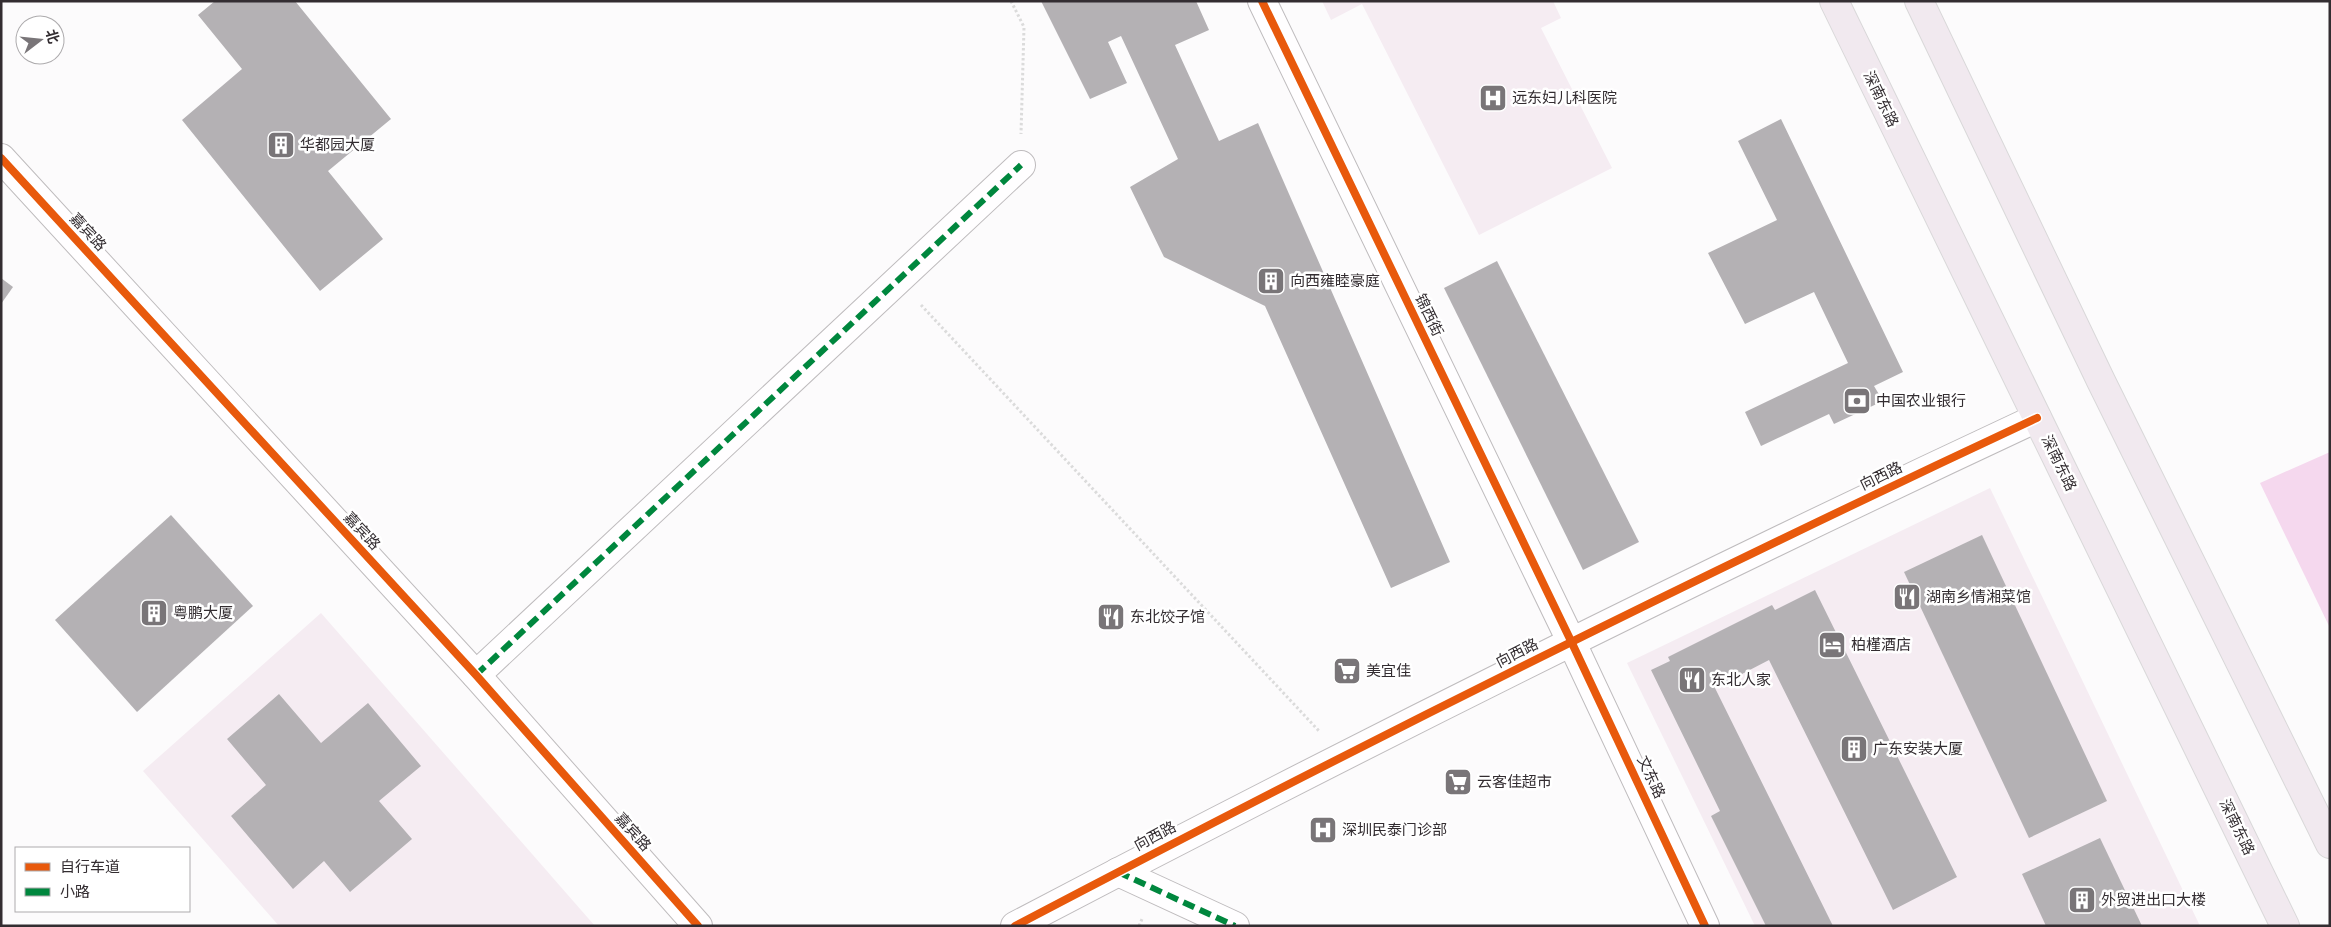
<svg xmlns="http://www.w3.org/2000/svg" width="2331" height="927" font-family="'Fira Sans Condensed','Noto Sans SC',sans-serif">
<style>
.built{fill:#f5ecf2}
.green{fill:#f5d8ee}
.building{fill:#b4b1b4}
.lines{fill:none;stroke-linecap:round;stroke-linejoin:round}
.minor-casing{stroke:#bfbcbe;stroke-width:30}
.major-casing{stroke:#d9d8d9;stroke-width:30}
.path{stroke:#dbdbdb;stroke-width:3;stroke-dasharray:2.5 2.5;stroke-linecap:butt}
.minor{stroke:#fffeff;stroke-width:28}
.major{stroke:#f1e9ef;stroke-width:28}
.quiet{stroke:#00873e;stroke-width:6;stroke-dasharray:12 6;stroke-linecap:butt}
.cycleway-casing{stroke:#fff;stroke-width:11}
.cycleway{stroke:#e8590c;stroke-width:8}
.labels{text-anchor:middle;stroke-width:5;stroke-linejoin:round;paint-order:stroke}
.poi-label{font-size:15px;fill:#332d31;stroke:#fff;text-anchor:start}
.street-label{font-size:15px;fill:#332d31;stroke:#fff}
</style>
<rect width="100%" height="100%" fill="#fcfbfc"/>
<g class="built">
<polygon points="1322,1 1553,1 1561,18 1541,28 1612,168 1479,235 1362,4 1331,20"/>
<polygon points="1990,488 2200,926 1755,926 1627,663"/>
<polygon points="321,613 595,926 279,926 143,771"/>
</g>
<polygon class="green" points="2330,452 2330,628 2260,483"/>
<g class="building">
<polygon points="215,1 295,1 391,119 328,171 383,239 320,291 182,120 242,69 198,15"/>
<polygon points="1041,1 1196,1 1209,30 1175,45 1219,141 1258,123 1450,562 1391,588 1265,306 1164,257 1130,187 1178,159 1121,36 1108,42 1127,83 1090,99"/>
<polygon points="1781,119 1903,372 1874,386 1883,401 1834,424 1829,414 1761,446 1745,412 1848,363 1814,292 1745,324 1708,253 1777,220 1738,141"/>
<polygon points="1497,261 1639,542 1583,570 1444,288"/>
<polygon points="1,278 13,287 1,304"/>
<polygon points="171,515 253,606 137,712 55,620"/>
<polygon points="1982,535 2107,801 2029,838 1904,572"/>
<polygon points="1815,590 1957,877 1893,910 1769,660 1715,688 1833,926 1766,926 1711,816 1720,811 1651,670 1670,661 1668,657 1772,605 1775,610"/>
<polygon points="279,694 321,743 368,703 421,766 379,801 412,839 350,892 324,861 293,889 231,816 266,785 227,739"/>
<polygon points="2100,838 2142,926 2046,926 2022,874"/>
</g>
<g class="lines">
<g class="minor-casing">
<g id="minor">
<polyline points="1262,1 1571,641 1705,926"/>
<polyline points="1,158 476,675 698,926"/>
<polyline points="476,675 1021,165"/>
<polyline points="1118,872 1235,926"/>
<path d="M1015,926C1352,749 1692,579 2037,418"/>
</g>
</g>
<g class="major-casing">
<g id="major">
<polyline points="1834,1 2285,926"/>
<polyline points="1919,1 2101,381 2330,844"/>
</g>
</g>
<g class="path">
<polyline points="1011,1 1024,27 1021,134"/>
<polyline points="921,305 1319,731"/>
<polyline points="1139,926 1142,919"/>
</g>
<use href="#minor" class="minor"/>
<use href="#major" class="major"/>
<g class="quiet">
<polyline points="476,675 1021,165"/>
<polyline points="1118,872 1235,926"/>
</g>
<g class="cycleway-casing">
<g id="cycleway">
<polyline points="1262,1 1571,641 1705,926"/>
<polyline points="1,158 476,675 698,926"/>
<path d="M1015,926C1352,749 1692,579 2037,418"/>
</g>
</g>
<use href="#cycleway" class="cycleway"/>
</g>
<defs>
<g id="hospital-square" transform="scale(1.4375)"><rect x="-9" y="-9" width="18" height="18" rx="4" fill="#797578" stroke="#fff"/><path d="M-5-5h3v3.5h4V-5h3V5h-3V1.5h-4V5h-3Z" fill="#fff"/></g>
<g id="building-square" transform="scale(1.4375)"><rect x="-9" y="-9" width="18" height="18" rx="4" fill="#797578" stroke="#fff"/><path d="M-4-6H4V6H1V3H-1V6H-4ZM-2.5-4.3h1.7v1.8h-1.7ZM.8-4.3h1.7v1.8H.8ZM-2.5-1h1.7V.8h-1.7ZM.8-1h1.7V.8H.8Z" fill="#fff"/></g>
<g id="bank-square" transform="scale(1.4375)"><rect x="-9" y="-9" width="18" height="18" rx="4" fill="#797578" stroke="#fff"/><path d="M-6-4H6V4H-6ZM0-2.3a2.3 2.3 0 1 0 0 4.6a2.3 2.3 0 1 0 0-4.6Z" fill="#fff"/></g>
<g id="restaurant-square" transform="scale(1.4375)"><rect x="-9" y="-9" width="18" height="18" rx="4" fill="#797578" stroke="#fff"/><path d="M-5-6h1v4h1v-4h1v4h1v-4h1v5L-1.5 .5V6h-2V.5L-5-1ZM5-6V6H3V1.5H1.5Q1.5-4 5-6Z" fill="#fff"/></g>
<g id="hotel-square" transform="scale(1.4375)"><rect x="-9" y="-9" width="18" height="18" rx="4" fill="#797578" stroke="#fff"/><path d="M-6-4.5h1.5V1H6V5H4.5V3h-9V5H-6ZM-4 0a1.8 1.8 0 1 1 3.6 0ZM.5 0V-2.5h3Q6-2.5 6 0Z" fill="#fff"/></g>
<g id="supermarket-square" transform="scale(1.4375)"><rect x="-9" y="-9" width="18" height="18" rx="4" fill="#797578" stroke="#fff"/><path d="M-6-5.5h2.5l.6 2H6L4.5 2H-2.5L-4.4-4H-6ZM-1.5 3.2a1.3 1.3 0 1 0 .1 0ZM3 3.2a1.3 1.3 0 1 0 .1 0Z" fill="#fff"/></g>
</defs>
<g fill-rule="evenodd">
<use href="#hospital-square" x="1493" y="98"/>
<use href="#building-square" x="281" y="145"/>
<use href="#building-square" x="1271" y="281"/>
<use href="#bank-square" x="1857" y="401"/>
<use href="#restaurant-square" x="1907" y="597"/>
<use href="#building-square" x="154" y="613"/>
<use href="#restaurant-square" x="1111" y="617"/>
<use href="#hotel-square" x="1832" y="645"/>
<use href="#supermarket-square" x="1347" y="671"/>
<use href="#restaurant-square" x="1692" y="680"/>
<use href="#building-square" x="1854" y="749"/>
<use href="#supermarket-square" x="1458" y="782"/>
<use href="#hospital-square" x="1323" y="830"/>
<use href="#building-square" x="2082" y="900"/>
</g>
<g class="labels">
<g class="poi-label">
<text x="1512" y="103">远东妇儿科医院</text>
<text x="300" y="150">华都园大厦</text>
<text x="1290" y="286">向西雍睦豪庭</text>
<text x="1876" y="406">中国农业银行</text>
<text x="1926" y="602">湖南乡情湘菜馆</text>
<text x="173" y="618">粤鹏大厦</text>
<text x="1130" y="622">东北饺子馆</text>
<text x="1851" y="650">柏槿酒店</text>
<text x="1366" y="676">美宜佳</text>
<text x="1711" y="685">东北人家</text>
<text x="1873" y="754">广东安装大厦</text>
<text x="1477" y="787">云客佳超市</text>
<text x="1342" y="835">深圳民泰门诊部</text>
<text x="2101" y="905">外贸进出口大楼</text>
</g>
<g class="street-label">
<text transform="translate(1881 99) rotate(64)" y="5">深南东路</text>
<text transform="translate(88 232) rotate(47)" y="5">嘉宾路</text>
<text transform="translate(1429 315) rotate(64)" y="5">锦西街</text>
<text transform="translate(2059 463) rotate(64)" y="5">深南东路</text>
<text transform="translate(1881 476) rotate(-26)" y="5">向西路</text>
<text transform="translate(362 531) rotate(47)" y="5">嘉宾路</text>
<text transform="translate(1517 653) rotate(-27)" y="5">向西路</text>
<text transform="translate(1651 777) rotate(65)" y="5">文东路</text>
<text transform="translate(2237 827) rotate(64)" y="5">深南东路</text>
<text transform="translate(633 832) rotate(48)" y="5">嘉宾路</text>
<text transform="translate(1155 836) rotate(-28)" y="5">向西路</text>
</g>
</g>
<rect width="2331" height="927" fill="none" stroke="#332d31" stroke-width="5"/>
<rect x="15" y="847" width="175" height="65" fill="#ffffff" stroke="#adabad"/>
<rect x="25" y="863" width="25" height="8" fill="#e8590c" stroke="#adabad"/>
<text x="60" y="872" font-size="15" fill="#332d31">自行车道</text>
<rect x="25" y="888" width="25" height="8" fill="#00873e" stroke="#adabad"/>
<text x="60" y="897" font-size="15" fill="#332d31">小路</text>
<g transform="translate(40 40) rotate(74)"><circle r="24" fill="#ffffff" stroke="#adabad"/>
<path d="M0-4L9 19L0 12L-9 19Z" fill="#797578"/>
<text y="-8" font-size="14" font-weight="bold" text-anchor="middle" fill="#332d31">北</text>
</g>
</svg>
